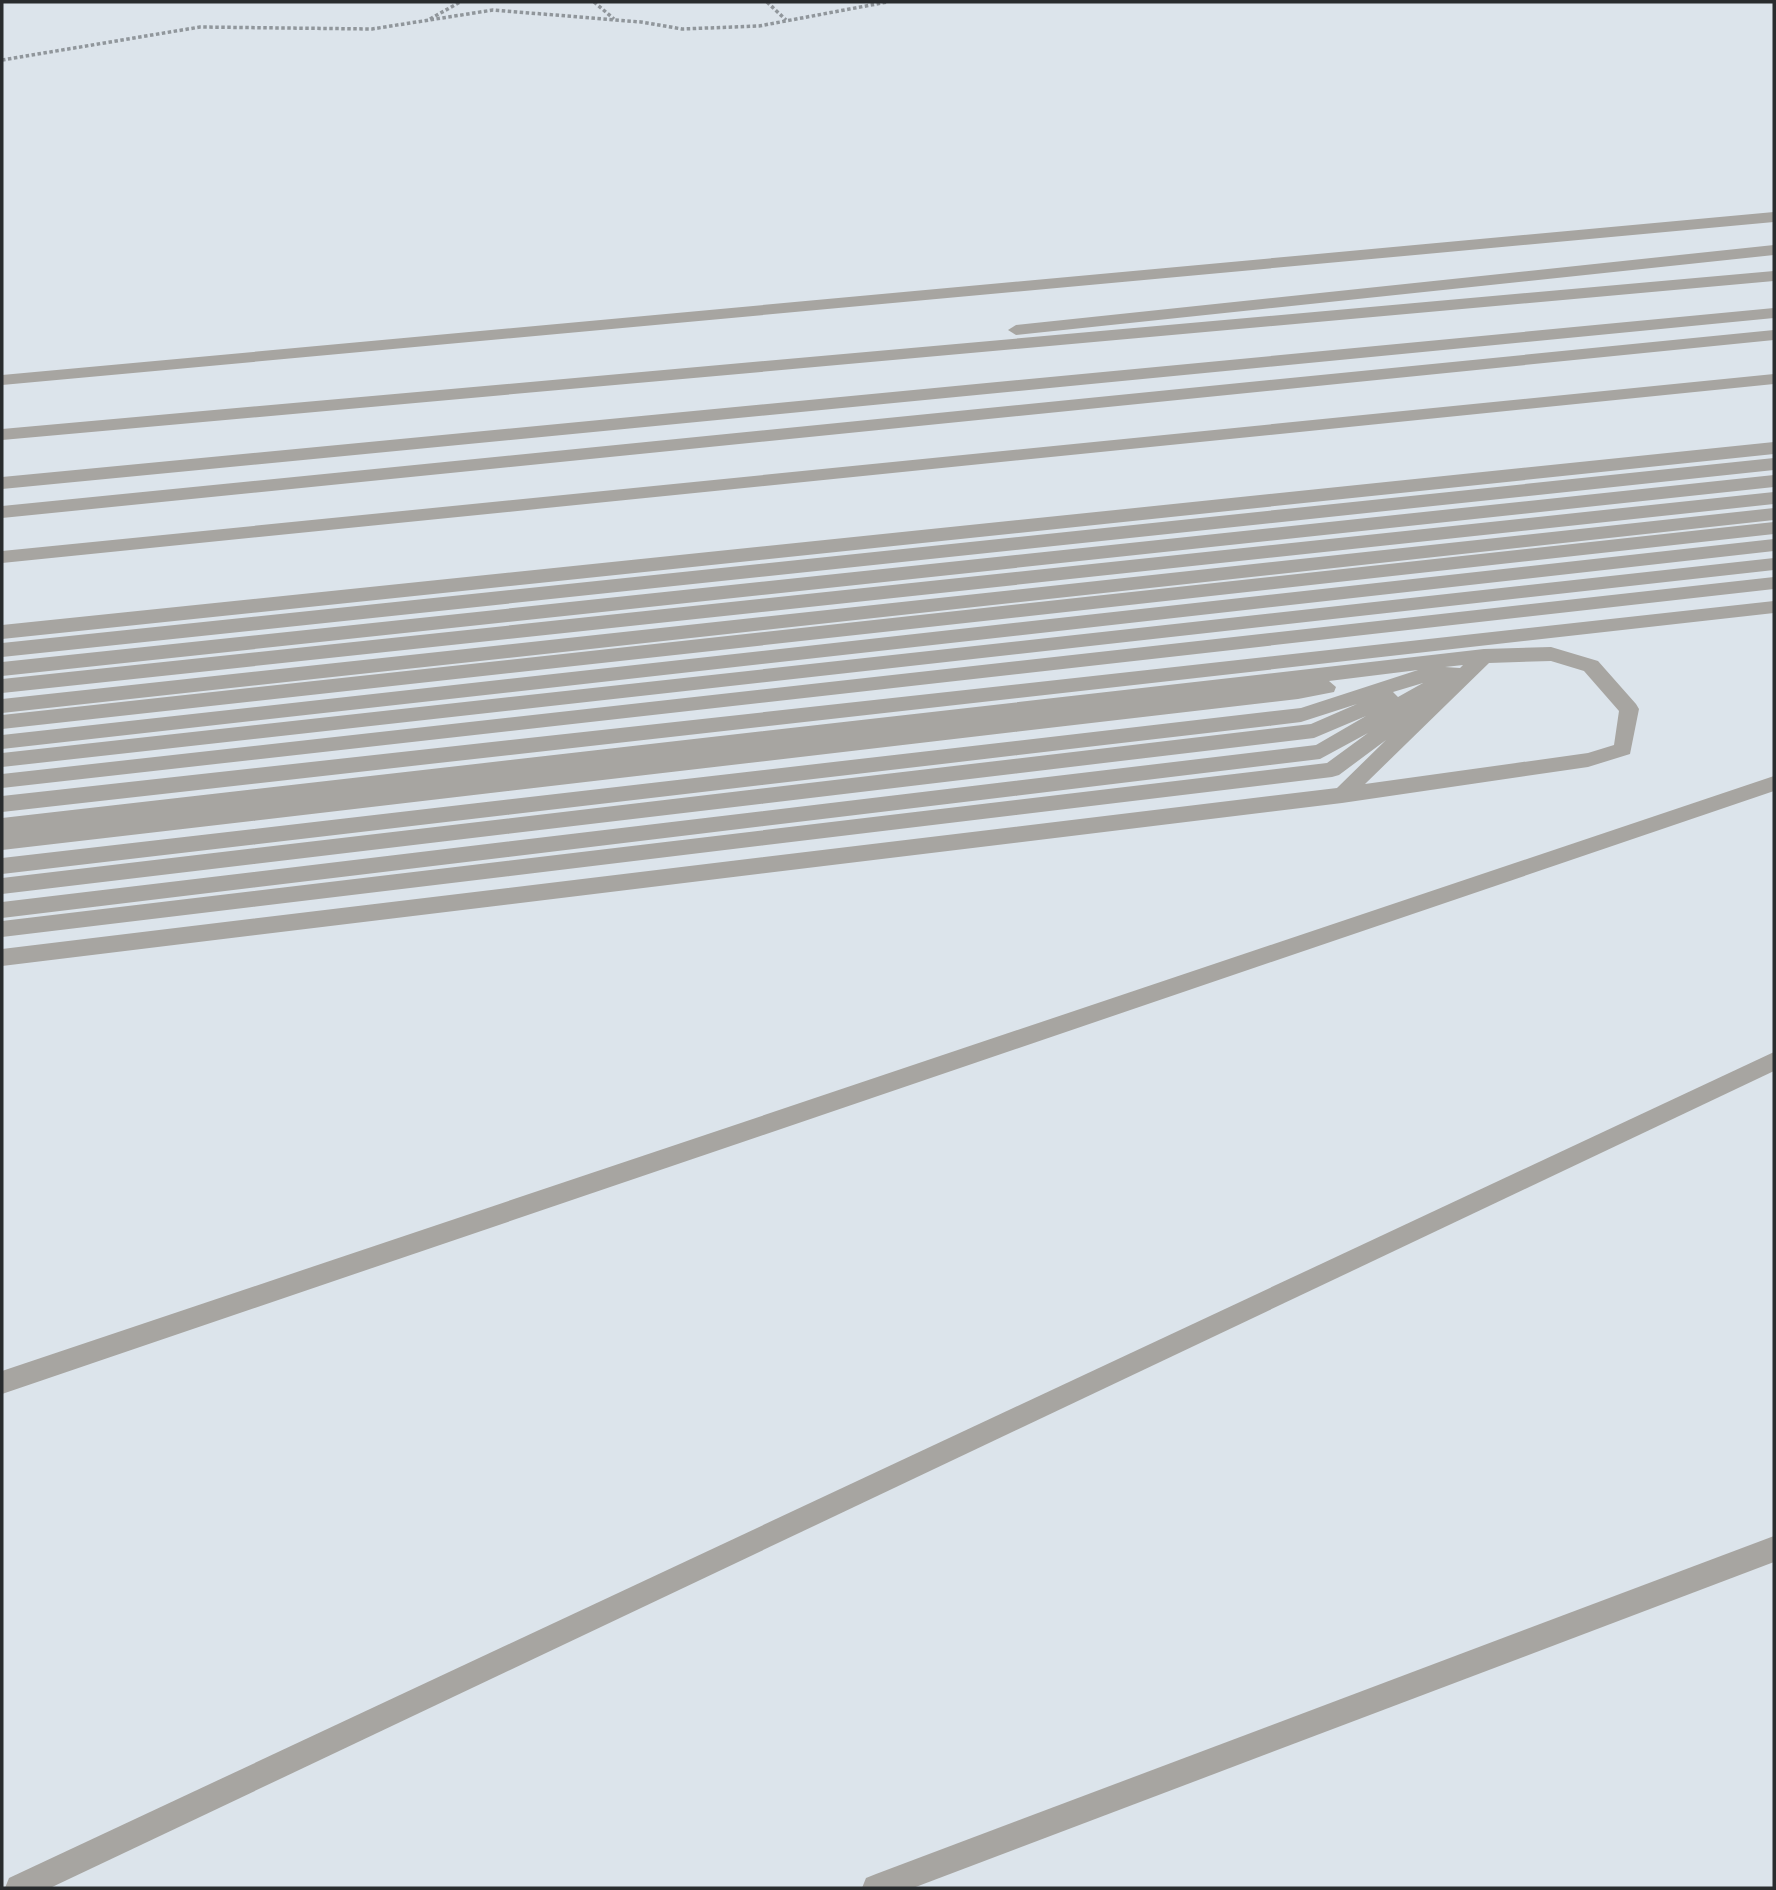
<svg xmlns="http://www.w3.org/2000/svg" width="1776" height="1890" font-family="Cabin,sans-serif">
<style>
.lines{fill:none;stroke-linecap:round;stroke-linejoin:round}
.path{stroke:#90969b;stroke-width:3.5;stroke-dasharray:3.5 2.5;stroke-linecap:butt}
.minor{fill:#a7a5a1;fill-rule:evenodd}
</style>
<rect width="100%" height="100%" fill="#dce4eb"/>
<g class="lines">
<g class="path">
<polyline points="594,2 614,19"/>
<polyline points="767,2 786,20"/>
<polyline points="430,19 460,2"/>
<polyline points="2,60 200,27 372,29 493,10 641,22 682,29 759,26 887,2"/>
</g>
<g class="minor">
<polygon points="1774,212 1774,222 2,385 2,375"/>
<polygon points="1774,245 1774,255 1016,335 1008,330 1016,325"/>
<polygon points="1774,271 1774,281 2,440 2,429"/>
<polygon points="1774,308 1774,318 2,489 2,477"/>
<polygon points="1774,330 1774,340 2,518 2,506"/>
<polygon points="1774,374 1774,384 2,563 2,551"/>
<polygon points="1774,442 1774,454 2,639 2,625"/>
<polygon points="1774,458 1774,470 2,657 2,643"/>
<polygon points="1774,475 1774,487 2,676 2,662"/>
<polygon points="1774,492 1774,504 2,693 2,679"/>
<polygon points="1774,508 1774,520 2,713 2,699"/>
<polygon points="1774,522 1774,534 2,729 2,715"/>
<polygon points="1774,539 1774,551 2,749 2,735"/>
<polygon points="1774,558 1774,570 2,767 2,753"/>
<polygon points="1774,577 1774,589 2,788 2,774"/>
<polygon points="1774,601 1774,613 2,812 2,796"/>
<path d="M1551,647L1598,661L1636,704L1639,709L1630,754L1588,767L1342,803L2,966V949L1337,788L1386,740L1339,775L1332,777L2,937V921L1327,763L1368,733L1320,759L2,918V902L1316,745L1366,716L1314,738L2,894V878L1311,724L1357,704L1301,722L2,874V858L1301,708L1418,670L1329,681L1336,687L1334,692L1298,699L2,850V834L1313,682L2,834V818L1484,649ZM1551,661L1584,671L1619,711L1614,745L1588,753L1365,784L1489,663ZM1463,665L1460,668L1445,667ZM1423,683L1398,697L1393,692Z"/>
<polygon points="1774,776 1774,791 2,1394 2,1371"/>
<polygon points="1774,1052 1774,1071 50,1888 5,1888 9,1878"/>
<polygon points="1774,1536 1774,1562 913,1888 862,1888 866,1878 876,1874"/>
</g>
</g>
<rect width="1776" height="1890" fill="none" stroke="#292c2e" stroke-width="7"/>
</svg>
